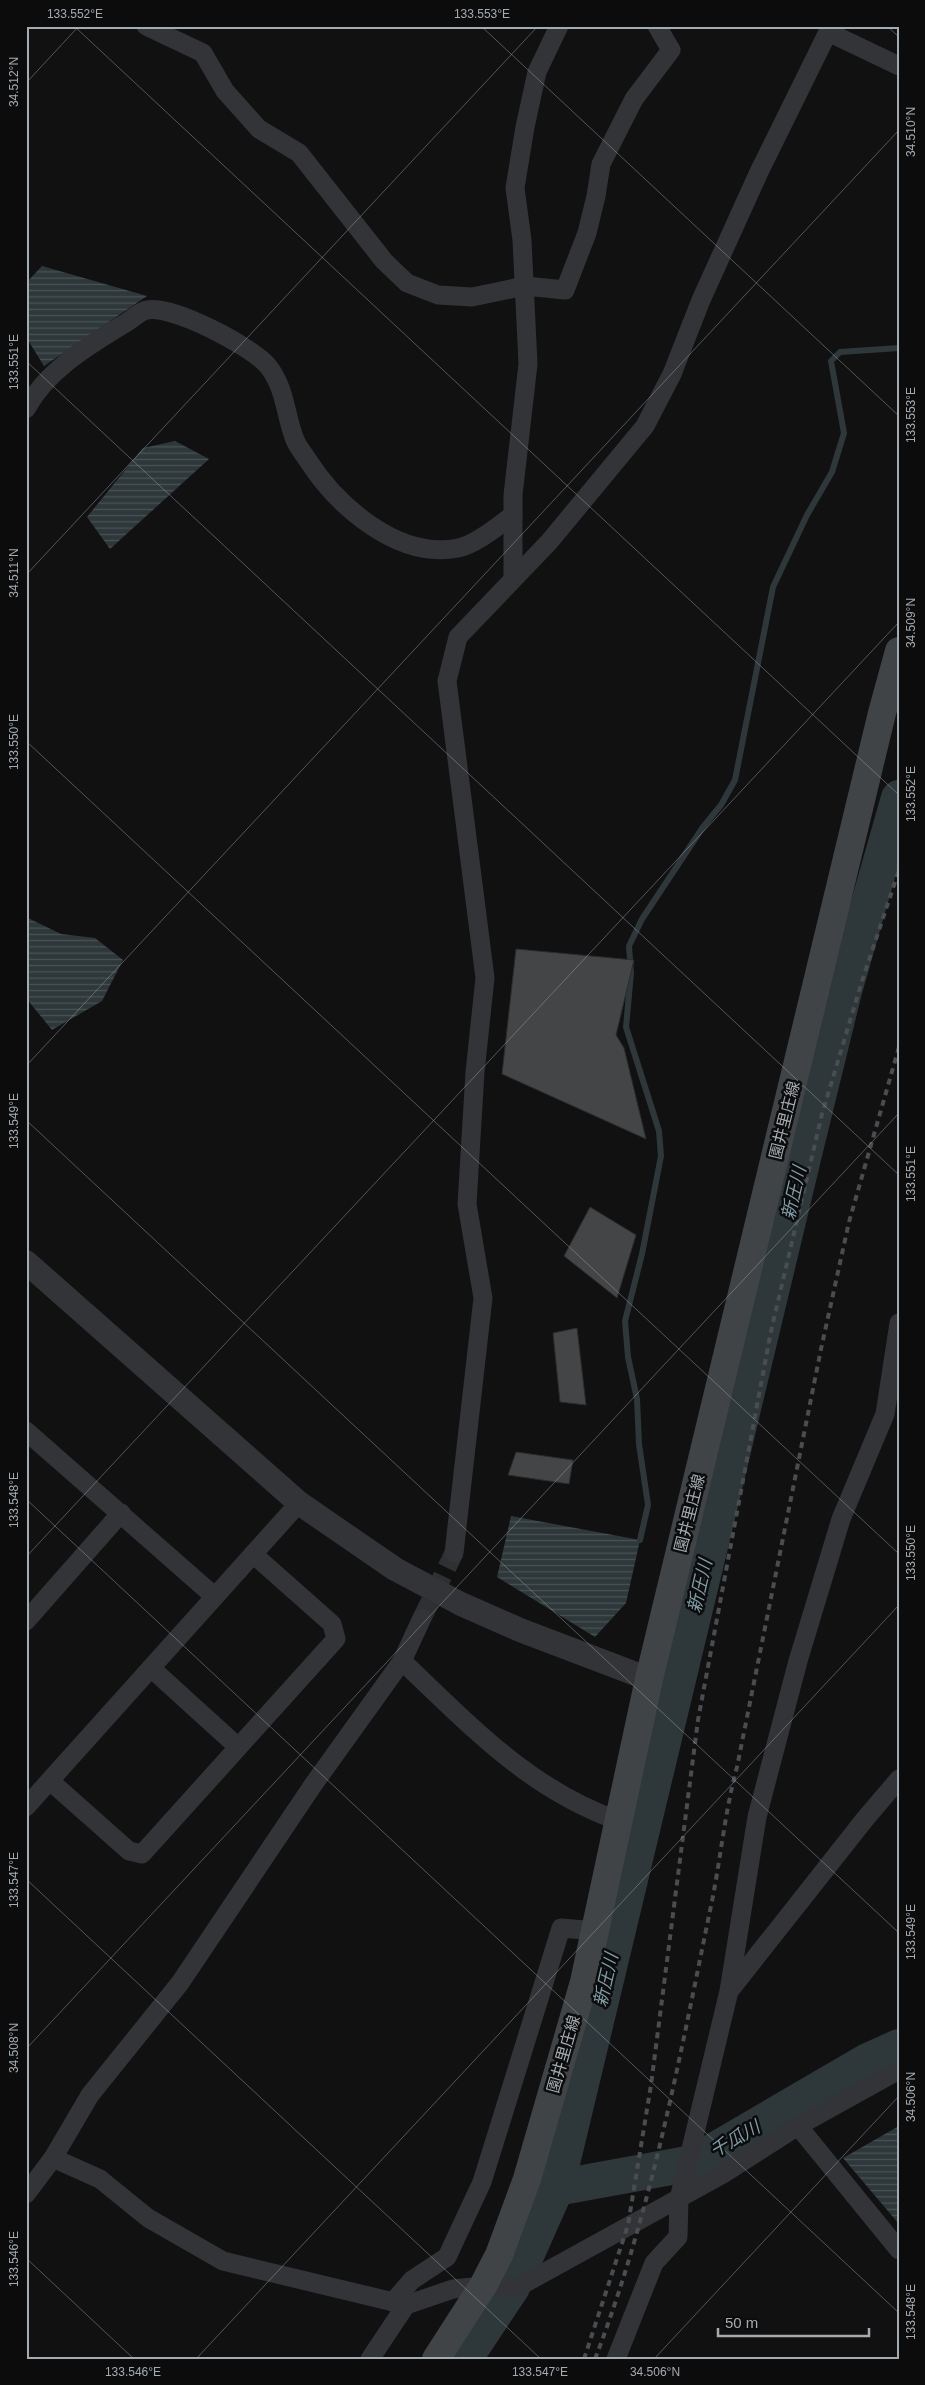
<svg xmlns="http://www.w3.org/2000/svg" width="925" height="2385" font-family="Arial,'Noto Sans JP',sans-serif">
<style>
.water{fill:url(#water-rules)}
.lines{fill:none;stroke-linecap:round;stroke-linejoin:round}
.stream{stroke:#2e383b;stroke-width:6}
.river{stroke:#2e383b;stroke-width:36}
.building{fill:#434547;stroke:#2b2c2e}
.minor-tunnel{stroke:#2e3032;stroke-width:19;stroke-dasharray:19 9;stroke-linecap:butt}
.minor{stroke:#333437;stroke-width:19}
.tertiary{stroke:#333437;stroke-width:24}
.secondary{stroke:#414447;stroke-width:28}
.rail{stroke:#4a4d50;stroke-width:4;stroke-dasharray:6 5;stroke-linecap:butt}
.ticks{fill:none;stroke:#a4abb1;stroke-width:1;stroke-opacity:0.45}
.labels{text-anchor:middle;stroke-width:5;stroke-linejoin:round;paint-order:stroke}
.street-label{font-size:16px;fill:#a4abb1;stroke:#0c0c0d}
.water-label{font-size:18px;font-style:italic;fill:#7f9ea8;stroke:#0c0c0d}
.neatline{fill:none;stroke:#a4abb1;stroke-width:2}
.ticks-label{font-size:12px;text-anchor:middle;fill:#a4abb1}
</style>
<defs>
<pattern id="water-rules" width="6" height="5" patternUnits="userSpaceOnUse" patternTransform="scale(1.25)"><rect width="6" height="5" fill="#2e383b"/><path d="M0 2.5h6" fill="none" stroke="#495255"/></pattern>
</defs>
<rect width="100%" height="100%" fill="#111112"/>
<g class="water">
<polygon points="42,266 147,296 44,366 26,337 26,283"/>
<polygon points="175,441 209,459 110,549 87,517 143,448"/>
<polygon points="26,917 61,934 95,938 123,960 102,1001 52,1030 26,998"/>
<polygon points="511,1516 640,1540 626,1603 595,1637 497,1577"/>
<polygon points="899,2126 899,2224 843,2158"/>
</g>
<g class="lines">
<polyline class="stream" points="640,1540 648,1505 639,1444 637,1399 628,1357 625,1321 642,1254 661,1156 659,1131 626,1027 631,973 629,946 642,919 703,827 721,805 735,780 773,587 807,515 832,472 844,433 831,361 840,352 899,348"/>
<g class="river">
<polyline points="556,2188 693,2163 866,2062 899,2047"/>
<polyline points="464,2359 512,2287 556,2188 804,1154 844,991 899,798"/>
</g>
</g>
<g class="building">
<polygon points="516,949 634,960 616,1035 624,1048 646,1139 502,1074"/>
<polygon points="590,1207 636,1235 617,1298 564,1256"/>
<polygon points="577,1328 586,1405 560,1402 553,1333"/>
<polygon points="516,1452 573,1460 569,1484 508,1475"/>
</g>
<g class="lines">
<polyline class="minor-tunnel" points="422,1618 454,1553"/>
<g class="minor">
<polyline points="146,26 203,53 225,91 259,129 299,153 384,261 407,283 438,295 472,297 525,286 565,290 587,233 596,196 601,164 634,99 671,50 657,26"/>
<polyline points="828,32 899,66"/>
<path d="M26,409C47,370 88,346 124,324C131,320 140,311 147,310C173,305 251,346 268,366C286,389 285,415 295,440C298,447 303,453 307,459C337,506 398,560 458,548C475,545 498,526 513,515"/>
<polyline points="513,579 513,495 528,364 522,240 515,188 525,127 537,72 559,26"/>
<polyline points="26,1431 214,1596"/>
<polyline points="454,1553 483,1298 467,1204 475,1072 485,978 447,681 458,637 549,542 645,426 672,374 701,300 759,172 831,26"/>
<polyline points="26,1621 121,1513"/>
<path d="M402,1661C470,1725 528,1789 619,1821"/>
<polyline points="151,1668 238,1747"/>
<polyline points="50,1781 129,1851 142,1854 336,1639 332,1624 253,1554"/>
<polyline points="26,1807 299,1503"/>
<polyline points="730,1990 865,1819 899,1779"/>
<polyline points="798,2126 899,2250"/>
<polyline points="53,2158 100,2179 148,2218 223,2261 406,2305 370,2359"/>
<polyline points="26,2194 53,2158 90,2095 180,1983 313,1785 402,1661 422,1618"/>
<polyline points="393,2302 412,2280 447,2257 482,2182 561,1928 597,1931"/>
<polyline points="406,2305 453,2289 483,2286 518,2287 723,2174 798,2126 899,2070"/>
<polyline points="616,2359 654,2263 678,2237 679,2199 729,1991 757,1817 798,1661 841,1519 885,1414 899,1323"/>
</g>
<polyline class="tertiary" points="26,1262 299,1503 395,1569 461,1604 520,1630 649,1679"/>
<polyline class="secondary" points="436,2359 483,2286 499,2255 527,2179 584,1982 649,1679 882,713 899,651"/>
<g class="rail">
<polyline points="584,2359 628,2225 651,2085 698,1720 771,1331 822,1114 862,981 899,870"/>
<path d="M595,2359C652,2211 680,2055 712,1901C721,1856 725,1811 737,1767L821,1349L849,1222L899,1047"/>
</g>
</g>
<path class="ticks" d="M74,26L899,795M481,26L899,416M887,26L899,37M26,83L79,26M26,361L899,1175M26,575L538,26M26,741L899,1554M26,1066L899,130M26,1120L899,1933M26,1499L899,2313M26,1557L899,622M26,1879L541,2359M26,2049L899,1113M26,2258L134,2359M196,2359L899,1605M654,2359L899,2096"/>
<g class="labels">
<g class="street-label">
<text transform="translate(784 1120) rotate(-76)" y="6">園井里庄線</text>
<text transform="translate(689 1513) rotate(-76)" y="6">園井里庄線</text>
<text transform="translate(563 2054) rotate(-74)" y="6">園井里庄線</text>
</g>
<g class="water-label">
<text transform="translate(794 1193) rotate(-77)" y="6">新圧川</text>
<text transform="translate(700 1586) rotate(-77)" y="6">新圧川</text>
<text transform="translate(606 1980) rotate(-77)" y="6">新圧川</text>
<text transform="translate(735 2139) rotate(-30)" y="6">千瓜川</text>
</g>
</g>
<rect width="925" height="2385" fill="none" stroke="#0c0c0d" stroke-width="55"/>
<path d="M718 2328v8h151v-8" fill="none" stroke="#a4abb1" stroke-width="2.5"/>
<text x="725" y="2328" font-size="15" fill="#a4abb1" stroke="#0c0c0d" stroke-width="4" paint-order="stroke">50 m</text>
<rect x="28" y="28" width="870" height="2330" class="neatline"/>
<g class="ticks-label">
<text x="75" y="18">133.552°E</text>
<text x="482" y="18">133.553°E</text>
<text transform="translate(14 82) rotate(-90)" y="4">34.512°N</text>
<text transform="translate(911 132) rotate(-90)" y="4">34.510°N</text>
<text transform="translate(14 362) rotate(-90)" y="4">133.551°E</text>
<text transform="translate(911 415) rotate(-90)" y="4">133.553°E</text>
<text transform="translate(14 573) rotate(-90)" y="4">34.511°N</text>
<text transform="translate(911 623) rotate(-90)" y="4">34.509°N</text>
<text transform="translate(14 742) rotate(-90)" y="4">133.550°E</text>
<text transform="translate(911 794) rotate(-90)" y="4">133.552°E</text>
<text transform="translate(14 1121) rotate(-90)" y="4">133.549°E</text>
<text transform="translate(911 1174) rotate(-90)" y="4">133.551°E</text>
<text transform="translate(14 1500) rotate(-90)" y="4">133.548°E</text>
<text transform="translate(911 1553) rotate(-90)" y="4">133.550°E</text>
<text transform="translate(14 1880) rotate(-90)" y="4">133.547°E</text>
<text transform="translate(911 1932) rotate(-90)" y="4">133.549°E</text>
<text transform="translate(14 2048) rotate(-90)" y="4">34.508°N</text>
<text transform="translate(911 2097) rotate(-90)" y="4">34.506°N</text>
<text transform="translate(14 2259) rotate(-90)" y="4">133.546°E</text>
<text transform="translate(911 2312) rotate(-90)" y="4">133.548°E</text>
<text x="133" y="2376">133.546°E</text>
<text x="540" y="2376">133.547°E</text>
<text x="655" y="2376">34.506°N</text>
</g>
</svg>
